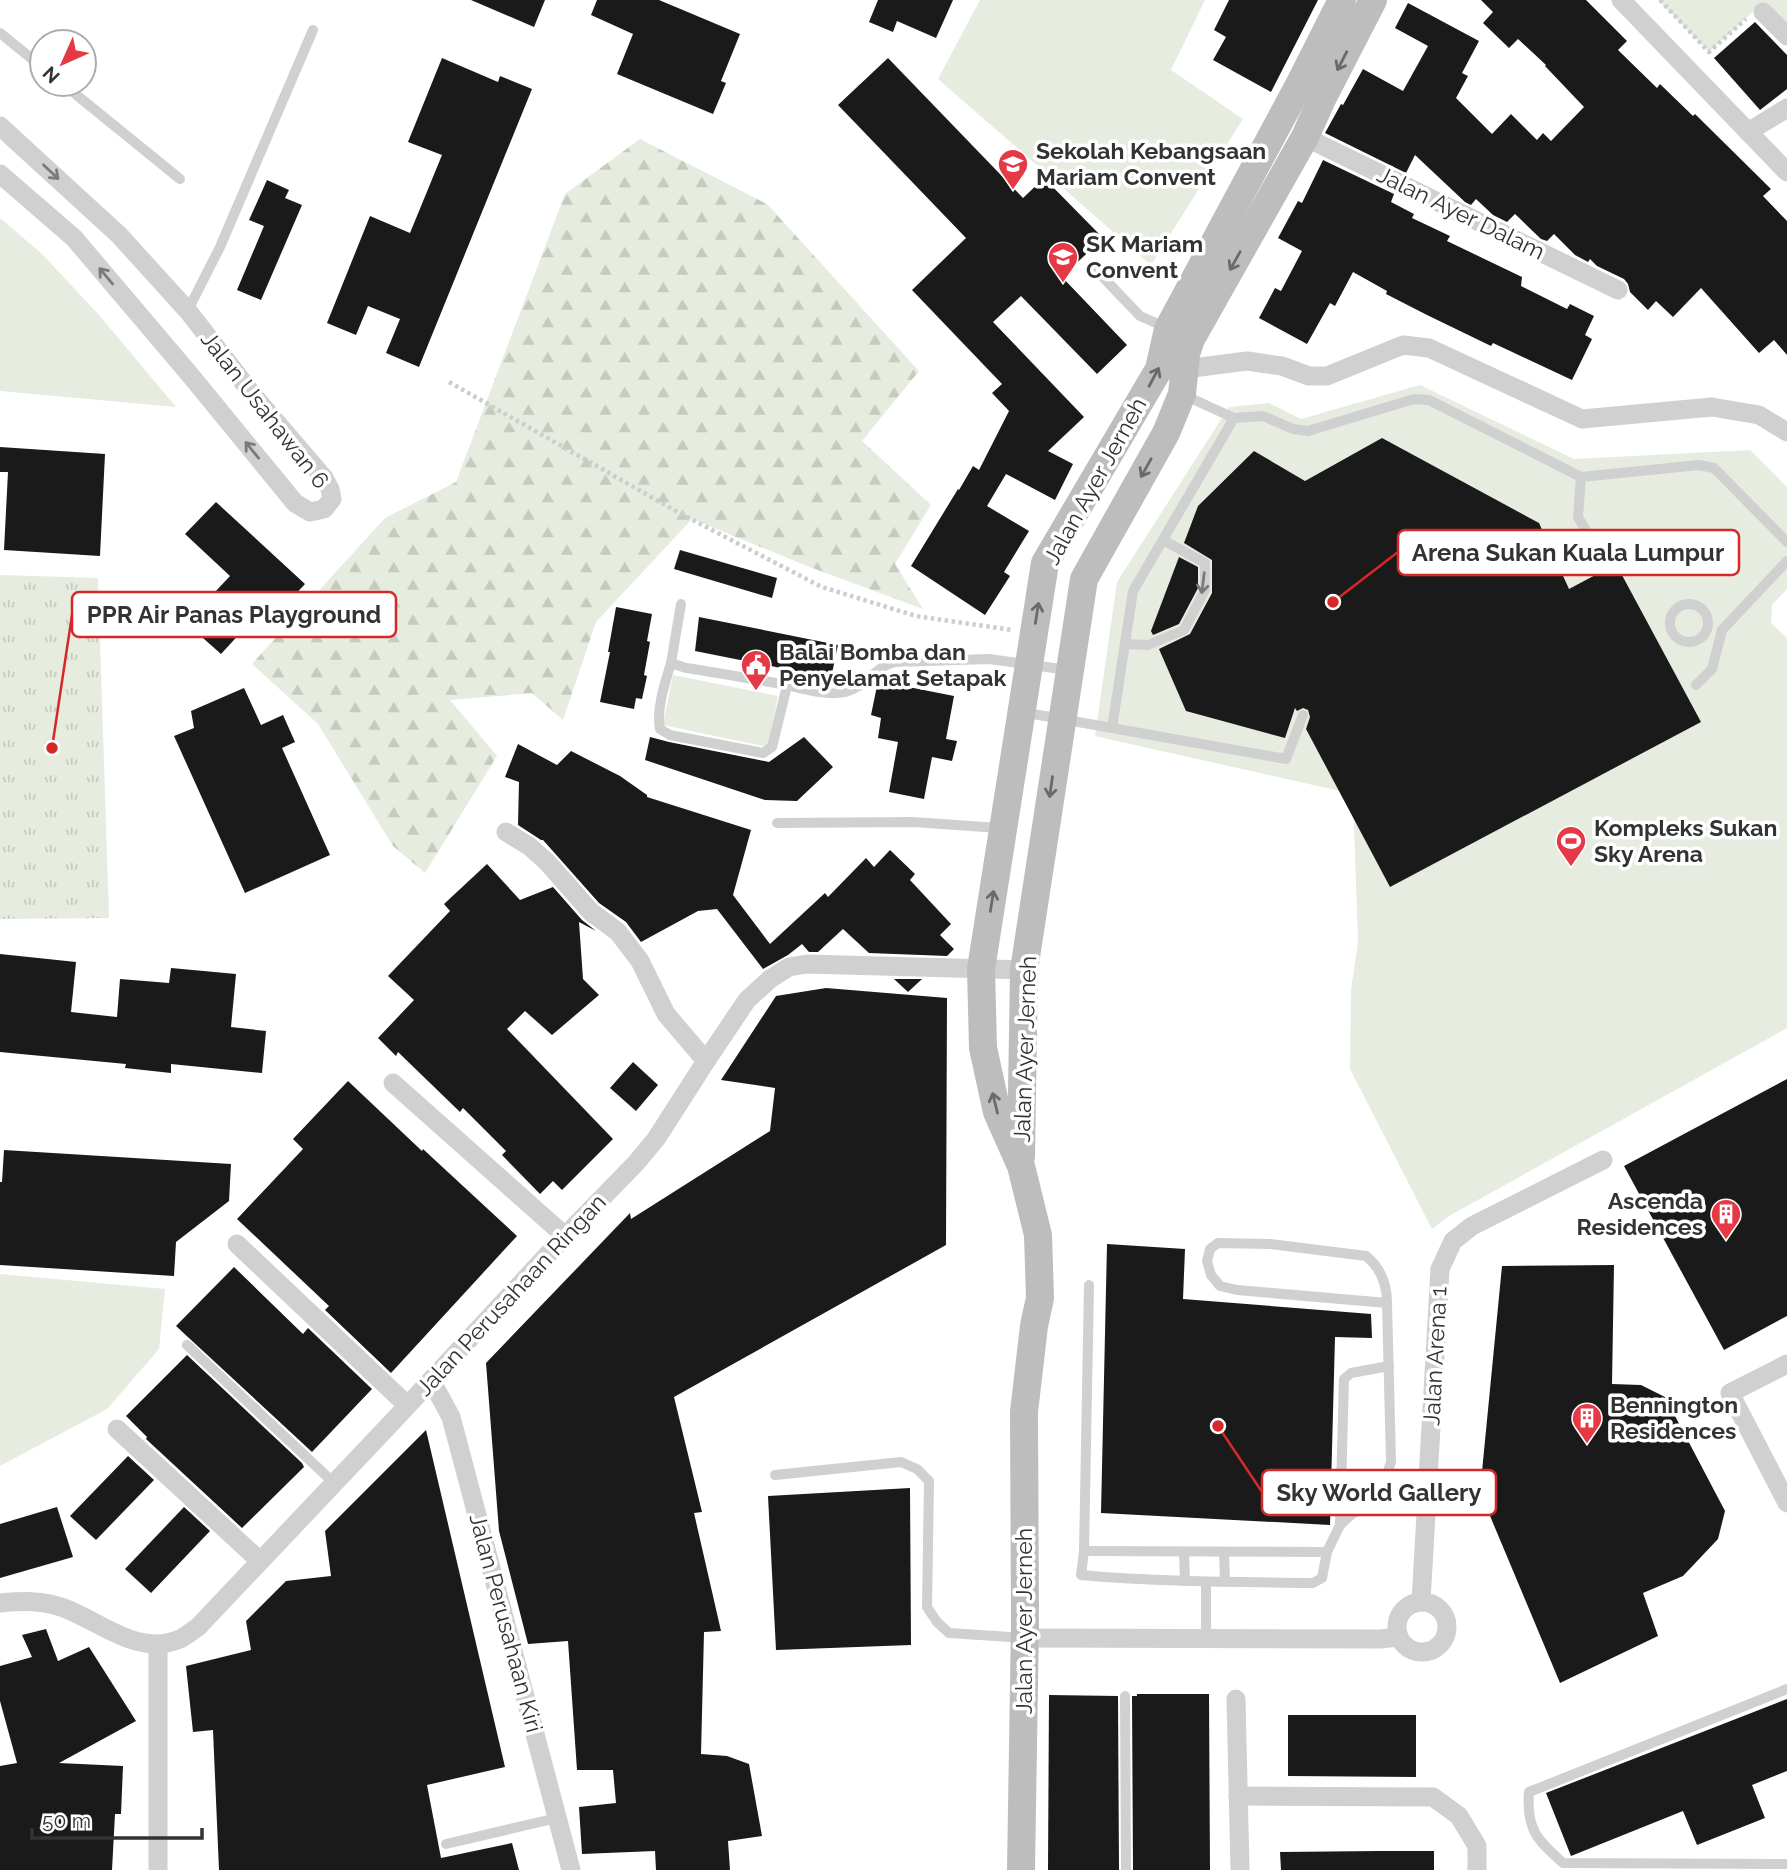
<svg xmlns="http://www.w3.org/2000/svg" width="1787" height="1870" font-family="Raleway,sans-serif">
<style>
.forest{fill:url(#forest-firs)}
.park{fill:url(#park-tufts)}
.pitch{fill:#e6ecdf}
.building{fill:#1a1a1a}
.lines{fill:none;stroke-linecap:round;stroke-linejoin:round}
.path{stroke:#cdcdcd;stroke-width:4.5;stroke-dasharray:3.5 3.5;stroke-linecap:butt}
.lane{stroke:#d0d0d0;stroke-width:10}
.street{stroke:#d0d0d0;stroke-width:19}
.secondary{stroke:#bdbdbd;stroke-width:28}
.oneway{stroke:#6a6a6a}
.oneway2{stroke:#7a7a7a}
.labels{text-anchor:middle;stroke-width:7;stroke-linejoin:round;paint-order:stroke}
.poi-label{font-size:23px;font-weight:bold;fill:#333;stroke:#fff;text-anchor:start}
.street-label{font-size:23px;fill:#333;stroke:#fff}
.leader{fill:none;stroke:#d62828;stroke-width:2.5}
.callout-dot{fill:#d62828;stroke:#fff;stroke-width:2.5}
.callout{fill:#fff;stroke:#d62828;stroke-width:2.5}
.callout-label{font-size:24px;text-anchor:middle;font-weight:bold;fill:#333}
</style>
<defs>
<pattern id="forest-firs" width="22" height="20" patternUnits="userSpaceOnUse" patternTransform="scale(1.75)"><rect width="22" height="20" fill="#e6ecdf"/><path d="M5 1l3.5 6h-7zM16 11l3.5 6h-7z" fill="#c6cbc0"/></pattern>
<pattern id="park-tufts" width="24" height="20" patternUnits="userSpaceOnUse" patternTransform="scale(1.75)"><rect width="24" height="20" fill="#e6ecdf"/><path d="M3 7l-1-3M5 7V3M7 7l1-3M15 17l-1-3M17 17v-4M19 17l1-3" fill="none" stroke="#c6cbc0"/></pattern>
</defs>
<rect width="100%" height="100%" fill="#fff"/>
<polygon class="forest" points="640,139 767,204 919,371 862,441 931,505 895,564 923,609 807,566 692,519 596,622 563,720 532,693 450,700 497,756 425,873 393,846 318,724 252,664 385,518 456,482 565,194"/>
<polygon class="park" points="0,575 98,578 109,918 0,919"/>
<g class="pitch">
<polygon points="980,0 1205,0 1171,70 1243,119 1151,265 938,79"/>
<polygon points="1658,0 1787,0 1787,30 1762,4 1709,52"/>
<polygon points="0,218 42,254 99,315 176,407 0,391"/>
<polygon points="1420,385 1574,459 1750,450 1787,487 1787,589 1772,605 1771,623 1787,638 1787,1028 1449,1216 1432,1229 1350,1069 1351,990 1358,942 1353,794 1095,736 1117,582 1229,407 1269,403 1301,419"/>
<polygon points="673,675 778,696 768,747 663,725"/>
<polygon points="0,1274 165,1289 159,1349 107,1409 0,1466"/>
</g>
<g class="building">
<polygon points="471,0 545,0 534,27"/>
<polygon points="597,0 659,0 740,34 721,81 726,83 713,114 617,74 633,34 591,15"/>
<polygon points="878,0 953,0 936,38 897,21 893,32 869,22"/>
<polygon points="1229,0 1318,0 1271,92 1213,60 1226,37 1214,30"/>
<polygon points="1481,0 1586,0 1627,41 1618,50 1657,88 1660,84 1693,116 1695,114 1771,189 1763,196 1787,221 1787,355 1774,340 1759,353 1701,288 1673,317 1656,301 1648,310 1630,292 1628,284 1624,279 1597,266 1590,259 1588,262 1575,255 1554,234 1547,241 1541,239 1515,214 1507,222 1493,215 1476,199 1471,205 1465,202 1415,155 1406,173 1325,133 1341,104 1343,105 1363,69 1403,91 1428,46 1395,28 1408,3 1479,41 1462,73 1468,76 1456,98 1492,134 1511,114 1537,140 1543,133 1551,141 1584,107 1545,66 1546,65 1518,39 1509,48 1483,23 1493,12"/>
<polygon points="1755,22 1787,55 1787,89 1760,110 1714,58"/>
<polygon points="442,58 498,82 500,76 532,89 419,367 386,353 400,319 368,306 356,335 327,323 370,216 410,233 442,155 408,142"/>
<polygon points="888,58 1023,198 1044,178 1103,238 1062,277 1127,345 1097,374 1021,296 993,322 1084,417 1048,451 1073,464 1055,500 1006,474 987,506 1029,531 1004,572 1010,576 985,615 911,566 958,489 959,490 973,466 979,470 1009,411 992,393 1002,384 912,290 966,238 838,105"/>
<polygon points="1323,160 1394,194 1391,202 1414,214 1412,218 1450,236 1447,241 1522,277 1521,286 1567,309 1570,304 1594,316 1585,335 1592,339 1572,380 1493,343 1491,346 1427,315 1386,294 1387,291 1353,272 1335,306 1330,303 1307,344 1259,318 1275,288 1281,291 1302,251 1278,238 1298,201 1302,203"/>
<polygon points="267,180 289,190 285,198 302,205 261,300 237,290 264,226 249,220"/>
<polygon points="1382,438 1539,523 1569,589 1616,564 1701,722 1390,887 1306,729 1310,717 1308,710 1303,708 1297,711 1295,708 1285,738 1186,711 1159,649 1190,634 1212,593 1212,560 1184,543 1198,506 1254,451 1305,481"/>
<polygon points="0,447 105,454 100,556 4,550 8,472 0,472"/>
<polygon points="216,502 305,584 277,614 267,604 221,654 186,623 230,576 185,534"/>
<polygon points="680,550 777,578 772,598 674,569"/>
<polygon points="1179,557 1198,567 1198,588 1179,624 1153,635 1151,631"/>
<polygon points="616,607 652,614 647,641 650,642 644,675 647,676 642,699 636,698 634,709 600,702 610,652 608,652"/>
<polygon points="699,617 838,645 831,678 695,651"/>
<polygon points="878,681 954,696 946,739 957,741 952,761 932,757 924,799 889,792 898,742 878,738 881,718 871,715"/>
<polygon points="244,688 261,725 283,715 295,742 282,748 330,855 245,893 174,736 194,728 191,711"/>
<polygon points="650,737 669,742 769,762 804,737 833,767 797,801 765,800 645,760"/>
<polygon points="518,744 557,765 571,751 620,776 647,795 647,797 751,830 733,895 770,944 825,893 828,897 866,858 874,867 890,850 915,874 910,880 951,924 940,935 954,949 947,956 869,953 843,929 818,952 809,952 802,944 788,955 763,969 717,909 698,911 641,942 626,922 599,903 543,840 541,840 518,825 519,782 505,777"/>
<polygon points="487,864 520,900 553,887 582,920 596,931 579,922 583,979 599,995 552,1035 525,1011 507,1029 613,1139 562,1190 553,1181 540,1194 502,1155 506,1151 463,1108 460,1112 398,1052 396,1056 378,1038 414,1000 388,976 450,911 444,904"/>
<polygon points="0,954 76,962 71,1012 117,1017 120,979 169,983 171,968 236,974 231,1027 266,1031 262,1073 171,1064 171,1073 125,1068 126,1064 0,1052"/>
<polygon points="894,979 922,979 908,992"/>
<polygon points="826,988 947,998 946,1245 674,1397 702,1512 694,1513 721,1631 704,1632 701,1754 727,1756 749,1764 762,1836 728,1841 730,1870 656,1870 655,1851 582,1854 579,1807 616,1803 613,1770 577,1770 568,1641 528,1644 499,1531 486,1363 630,1213 631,1219 770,1131 775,1088 721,1080 776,996"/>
<polygon points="633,1062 658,1085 636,1111 610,1088"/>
<polygon points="1787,1079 1787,1316 1724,1350 1624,1166"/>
<polygon points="348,1081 422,1151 423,1149 517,1236 391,1373 325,1310 329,1306 237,1219 303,1149 293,1139"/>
<polygon points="4,1150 231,1164 229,1201 176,1242 174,1276 0,1265 0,1182 2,1182"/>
<polygon points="1107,1244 1185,1249 1183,1299 1371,1314 1372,1338 1335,1337 1330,1525 1101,1513"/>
<polygon points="1614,1265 1612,1384 1641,1385 1665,1397 1725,1511 1718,1539 1683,1576 1643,1593 1658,1636 1560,1683 1480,1492 1502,1266"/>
<polygon points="234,1267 303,1334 308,1328 372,1389 312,1452 176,1326"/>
<polygon points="187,1355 302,1463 304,1467 242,1528 146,1439 147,1437 126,1416"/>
<polygon points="426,1430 505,1767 427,1785 441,1858 512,1843 519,1870 219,1870 213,1730 193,1732 186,1666 251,1650 246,1621 286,1581 331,1576 325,1531"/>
<polygon points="128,1456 154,1480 96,1540 70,1516"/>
<polygon points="910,1488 911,1645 776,1650 768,1496"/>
<polygon points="57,1507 73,1557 0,1578 0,1524"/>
<polygon points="184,1507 210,1531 151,1593 125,1569"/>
<polygon points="46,1629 58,1661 89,1647 136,1721 59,1763 123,1766 121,1814 115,1814 112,1870 0,1870 0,1766 17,1763 0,1701 0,1666 32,1657 22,1635"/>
<polygon points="1137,1694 1209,1694 1210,1870 1133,1870 1132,1696 1137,1696"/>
<polygon points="1049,1695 1118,1696 1119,1870 1048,1870"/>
<polygon points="1787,1699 1787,1771 1752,1785 1765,1818 1697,1845 1683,1811 1571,1856 1546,1793"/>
<polygon points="1288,1715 1416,1715 1416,1777 1288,1776"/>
<polygon points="1379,1851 1434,1851 1434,1870 1281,1870 1280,1852"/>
</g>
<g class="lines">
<g class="path">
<polyline points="1660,0 1709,52 1746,19"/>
<polyline points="449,382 681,514 822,587 916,616 1012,630"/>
</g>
<g class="lane">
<polyline points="0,33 42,67"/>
<polyline points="63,84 180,179"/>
<polyline points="1096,270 1140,316 1165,327"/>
<polyline points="188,310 220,247 313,30"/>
<polyline points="1186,396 1234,418 1263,416 1293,429 1308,431 1414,399 1429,400 1581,477 1699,465 1714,468 1787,542"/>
<polyline points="1581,477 1578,517 1602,558"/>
<circle cx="1689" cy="623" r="19"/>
<polyline points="1125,644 1148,645 1184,630 1205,590 1205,563 1163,540"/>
<polyline points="671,663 681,604"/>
<polyline points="1696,685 1712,669 1722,630 1787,561"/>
<path d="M787,686L772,747L763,753L670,735L660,729C656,709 665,683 671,663L686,668C719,673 753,679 787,685C804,689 828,696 845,692C865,688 875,666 895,662L989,659L1068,670"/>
<polyline points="1022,712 1286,759 1303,715"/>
<polyline points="1112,728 1133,591 1234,418"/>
<polyline points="777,823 913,822 999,828"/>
<path d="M1089,1285L1084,1551L1081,1575C1158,1582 1236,1582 1313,1583L1322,1578L1327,1552L1340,1525L1353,1513L1367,1508L1379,1497L1391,1462L1387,1303C1387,1284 1381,1268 1366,1256L1270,1244L1218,1243L1210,1249L1207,1261L1211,1275L1220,1286L1237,1290L1387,1303"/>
<polyline points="187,1345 334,1483"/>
<polyline points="775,1475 901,1462 917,1469 929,1481 927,1607 937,1622 949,1633 1024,1638"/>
<polyline points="1340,1525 1344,1379 1351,1373 1389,1366"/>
<polyline points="1084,1551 1327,1552"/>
<polyline points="1184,1552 1185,1581"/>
<polyline points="1224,1552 1225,1582"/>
<polyline points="1206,1639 1206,1582"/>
<path d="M1787,1689L1529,1792C1526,1829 1537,1840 1563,1863L1787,1864"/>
<polyline points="1125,1696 1126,1870"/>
<polyline points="446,1844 557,1818"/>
</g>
<g class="street">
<polyline points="1621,0 1787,172"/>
<polyline points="1763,12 1787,36"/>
<polyline points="0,126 119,235 188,311 253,395 324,478 330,489 332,499 324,509 310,512 295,503 191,376 74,238 0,174"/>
<polyline points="1748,132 1787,108"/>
<polyline points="1305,137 1618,290"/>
<polyline points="1185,369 1247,361 1282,366 1309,376 1327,376 1403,345 1429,348 1582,419 1712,407 1759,415 1787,432"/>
<polyline points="506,832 529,846 547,862 591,912 618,932 640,961 666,1014 706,1061"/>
<polyline points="393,1083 565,1236"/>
<polyline points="237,1244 407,1405"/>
<polyline points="1787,1364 1730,1393 1787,1503"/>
<polyline points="431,1380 451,1417 571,1870"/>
<polyline points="117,1429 260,1561"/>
<circle cx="1422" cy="1627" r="25"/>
<polyline points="1421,1602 1440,1269 1453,1241 1472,1226 1603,1160"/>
<path d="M0,1603C23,1601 41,1600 64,1608C101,1622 138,1657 180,1639C186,1636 192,1631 198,1627L395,1419L565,1236L636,1163L656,1139L706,1061L747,1000L770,979L789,967L807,964L1024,970"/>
<polyline points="1025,1638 1380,1639 1398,1637"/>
<polyline points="158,1645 158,1870"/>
<polyline points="1236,1699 1240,1870"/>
<polyline points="1238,1796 1433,1797 1459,1816 1477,1846 1477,1870"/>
</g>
<g class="secondary">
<polyline points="1021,1156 1024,970 1084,579 1166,433 1182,394 1186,354 1191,339 1305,137 1322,99 1373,0"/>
<polyline points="1021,1870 1025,1623 1024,1412 1034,1326 1040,1298 1038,1235 1021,1166 997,1112 983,1048 981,969 1045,563 1159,369 1168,329 1298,87 1342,0"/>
</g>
</g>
<defs><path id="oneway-shaft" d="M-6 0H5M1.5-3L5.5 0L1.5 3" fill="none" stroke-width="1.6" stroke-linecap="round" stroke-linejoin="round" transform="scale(1.75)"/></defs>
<g class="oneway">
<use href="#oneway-shaft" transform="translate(1342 61) rotate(117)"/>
<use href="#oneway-shaft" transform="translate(1235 261) rotate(119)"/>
<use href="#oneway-shaft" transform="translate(1154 377) rotate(-62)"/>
<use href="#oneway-shaft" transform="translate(1146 468) rotate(119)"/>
<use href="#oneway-shaft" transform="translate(1037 613) rotate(-81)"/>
<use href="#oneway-shaft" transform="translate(1051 787) rotate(98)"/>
<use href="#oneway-shaft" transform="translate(992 901) rotate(-81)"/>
<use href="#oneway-shaft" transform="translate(995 1103) rotate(-104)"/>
</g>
<g class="oneway2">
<use href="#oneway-shaft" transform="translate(51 172) rotate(43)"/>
<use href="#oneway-shaft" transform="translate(106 276) rotate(-130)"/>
<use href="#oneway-shaft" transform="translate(252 450) rotate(-129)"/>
<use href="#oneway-shaft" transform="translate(1203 583) rotate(97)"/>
</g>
<defs>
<g id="school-pin" transform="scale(1.575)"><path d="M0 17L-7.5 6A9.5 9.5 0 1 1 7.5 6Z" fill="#e63946" stroke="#fff"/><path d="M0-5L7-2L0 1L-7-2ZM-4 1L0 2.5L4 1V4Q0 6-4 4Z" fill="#fff"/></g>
<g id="civic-pin" transform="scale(1.575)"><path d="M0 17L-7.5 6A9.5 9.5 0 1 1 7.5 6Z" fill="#e63946" stroke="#fff"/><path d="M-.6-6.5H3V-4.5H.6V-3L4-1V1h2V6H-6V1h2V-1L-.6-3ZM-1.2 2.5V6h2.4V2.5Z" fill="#fff"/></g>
<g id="stadium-pin" transform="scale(1.575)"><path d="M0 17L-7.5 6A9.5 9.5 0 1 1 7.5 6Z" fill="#e63946" stroke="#fff"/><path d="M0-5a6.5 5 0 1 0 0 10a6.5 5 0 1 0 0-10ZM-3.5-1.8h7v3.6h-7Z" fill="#fff"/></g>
<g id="building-pin" transform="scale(1.575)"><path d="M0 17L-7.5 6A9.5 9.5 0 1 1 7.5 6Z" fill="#e63946" stroke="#fff"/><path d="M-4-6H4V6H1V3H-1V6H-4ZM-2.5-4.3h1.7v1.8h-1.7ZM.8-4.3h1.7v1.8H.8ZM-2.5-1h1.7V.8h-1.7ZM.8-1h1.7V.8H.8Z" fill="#fff"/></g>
</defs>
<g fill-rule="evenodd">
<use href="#school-pin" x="1013" y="164"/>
<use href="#school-pin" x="1063" y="257"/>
<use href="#civic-pin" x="756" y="665"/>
<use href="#stadium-pin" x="1571" y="841"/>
<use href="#building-pin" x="1726" y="1214"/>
<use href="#building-pin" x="1587" y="1418"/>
</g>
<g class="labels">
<g class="poi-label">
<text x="1036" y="159">Sekolah Kebangsaan<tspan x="1036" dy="26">Mariam Convent</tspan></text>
<text x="1086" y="252">SK Mariam<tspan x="1086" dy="26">Convent</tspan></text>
<text x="779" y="660">Balai Bomba dan<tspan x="779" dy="26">Penyelamat Setapak</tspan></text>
<text x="1594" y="836">Kompleks Sukan<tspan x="1594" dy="26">Sky Arena</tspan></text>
<text x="1703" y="1209" text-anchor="end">Ascenda<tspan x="1703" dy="26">Residences</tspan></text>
<text x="1610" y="1413">Bennington<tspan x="1610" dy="26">Residences</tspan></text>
</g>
<g class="street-label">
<text transform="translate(1461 213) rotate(26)" y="8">Jalan Ayer Dalam</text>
<text transform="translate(265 410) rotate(52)" y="8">Jalan Usahawan 6</text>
<text transform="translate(1095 481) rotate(-61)" y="8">Jalan Ayer Jerneh</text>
<text transform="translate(1025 1049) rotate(-88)" y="8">Jalan Ayer Jerneh</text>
<text transform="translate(511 1295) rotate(-47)" y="8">Jalan Perusahaan Ringan</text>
<text transform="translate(1435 1356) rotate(-87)" y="8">Jalan Arena 1</text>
<text transform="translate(1024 1621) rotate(-90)" y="8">Jalan Ayer Jerneh</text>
<text transform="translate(506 1623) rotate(75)" y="8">Jalan Perusahaan Kiri</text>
</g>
</g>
<path class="leader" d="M1333 602L1398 552M52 748L72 615M1218 1426L1262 1492"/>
<g class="callout-dot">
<circle cx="1333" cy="602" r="7"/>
<circle cx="52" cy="748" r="7"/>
<circle cx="1218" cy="1426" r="7"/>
</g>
<g class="callout">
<rect x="1398" y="530" width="341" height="45" rx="7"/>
<rect x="72" y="592" width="324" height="45" rx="7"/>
<rect x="1262" y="1470" width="234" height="45" rx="7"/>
</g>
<g class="callout-label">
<text x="1568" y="561">Arena Sukan Kuala Lumpur</text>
<text x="234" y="623">PPR Air Panas Playground</text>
<text x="1379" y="1501">Sky World Gallery</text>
</g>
<g transform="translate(63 63) rotate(225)"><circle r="33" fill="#ffffff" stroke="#adadad" stroke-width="2"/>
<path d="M0-5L12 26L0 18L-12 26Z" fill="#e63946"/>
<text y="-10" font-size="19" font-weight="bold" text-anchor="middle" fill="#333333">N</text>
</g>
<path d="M32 1828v10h170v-10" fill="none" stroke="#333333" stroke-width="3.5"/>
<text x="42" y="1828" font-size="21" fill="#333333" stroke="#ffffff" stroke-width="5" paint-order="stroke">50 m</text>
</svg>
